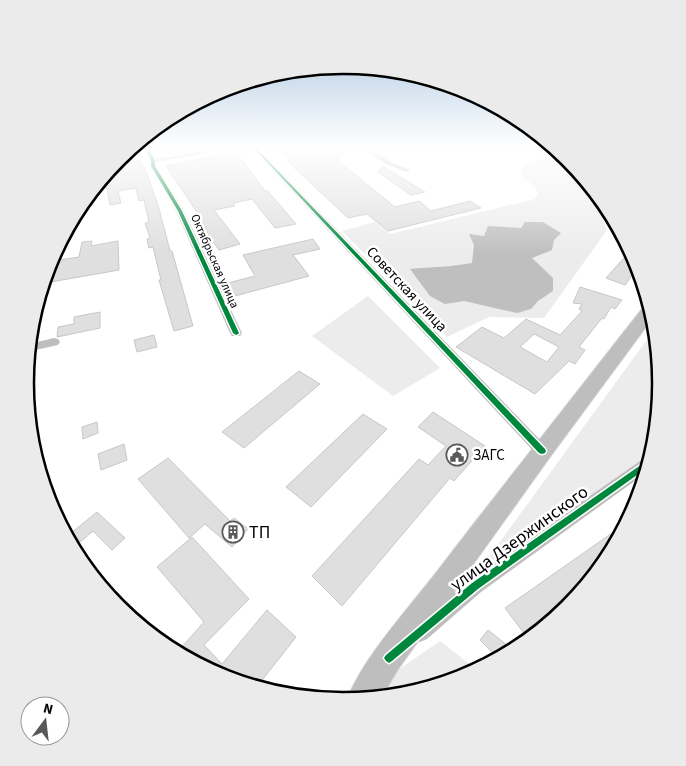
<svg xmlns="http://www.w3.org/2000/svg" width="686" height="766" font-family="'Source Sans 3',sans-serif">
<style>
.green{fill:#ececec}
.water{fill:#bfbfbf}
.building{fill:#dfdfdf;stroke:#c7c7c7;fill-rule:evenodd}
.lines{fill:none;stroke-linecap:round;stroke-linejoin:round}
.highway-casing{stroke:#dbdbdb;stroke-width:2}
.minor{fill:#bebebe;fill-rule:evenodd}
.highway{fill:#bebebe;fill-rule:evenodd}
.cycleway-casing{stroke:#fff;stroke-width:3}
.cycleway{fill:#00873e;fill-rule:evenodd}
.labels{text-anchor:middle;stroke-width:5;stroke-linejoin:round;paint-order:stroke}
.far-street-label{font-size:12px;fill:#000;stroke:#fff}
.street-label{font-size:15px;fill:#000;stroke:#fff}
.poi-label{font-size:15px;fill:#000;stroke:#fff;text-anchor:start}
.near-poi-label{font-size:18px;fill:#000;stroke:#fff;text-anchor:start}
.near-street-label{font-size:18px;fill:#000;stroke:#fff}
.rim{fill:none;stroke:#000;stroke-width:2.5}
</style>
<rect width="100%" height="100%" fill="#fff"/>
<g class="green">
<polygon points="154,146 225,146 160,157"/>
<path d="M531,146C537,146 545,144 551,147C578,160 598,202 607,230L544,318L489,317L447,337L342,231L375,222L390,234L535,199L538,195L535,186L524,179L520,172L529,161L545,159L553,154L539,152Z"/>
<polygon points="368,296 440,368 393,396 312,336"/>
<polygon points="651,334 661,383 643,472 496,571 489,557"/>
<polygon points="440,641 476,669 464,677 384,693 398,670"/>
</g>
<path class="water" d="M525,222H543L561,233L554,240L552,250L532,258L553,278V291L538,301L531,309L517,313L464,301L445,304L430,296L410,269C431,267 451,267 472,263L474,245L469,234L484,236L488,226L521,228Z"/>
<g class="building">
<polygon points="275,146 349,146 338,161 395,207 419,201 431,211 470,201 481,208 388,231 367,214 348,218 287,161 290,160"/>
<polygon points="130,150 134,162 140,161 145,169 158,205 170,251 172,251 193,326 174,331 159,280 161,280 153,247 149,248 147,239 150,238 145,223 149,222 144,200 139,201 136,188 118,191 121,203 110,205 107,189 102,182 118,158"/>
<polygon points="236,152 265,191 267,190 296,224 275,228 252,199 233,203 235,206 214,210 240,244 219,250 206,232 208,232 197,212 166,166"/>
<polygon points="382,166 425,192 411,195 378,172"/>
<polygon points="313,239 320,249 293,255 309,276 235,296 228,283 255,276 243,255"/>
<polygon points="92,241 91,246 118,241 119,270 45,283 49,261 62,242 59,260 79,257 82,242"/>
<polygon points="630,251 637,262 638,267 625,285 606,278"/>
<path d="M580,287L622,300L615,309L611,307L604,319L602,318L579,347L585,350L575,364L569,361L535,394L456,347L482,327L504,338L526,319L560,335L582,311L579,309L582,304L573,303ZM534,334L559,347L547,362L520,347Z"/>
<polygon points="100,312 100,328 57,337 58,327 74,324 74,317"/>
<polygon points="154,335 157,347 137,352 134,340"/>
<polygon points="299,371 320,384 244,448 222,432"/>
<polygon points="433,412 485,446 454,481 450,478 342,606 312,576 419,459 428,465 446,446 418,427"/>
<polygon points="363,414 387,429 311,507 286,487"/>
<polygon points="97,422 98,433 83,439 82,427"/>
<polygon points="124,444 127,460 101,470 98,454"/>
<polygon points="168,458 230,521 234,518 248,529 232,547 205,524 189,538 138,479"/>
<polygon points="97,512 125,538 112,550 93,531 79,543 70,534"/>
<polygon points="622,526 568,608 526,636 505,608"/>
<polygon points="192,537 249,599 204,645 222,664 267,610 296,637 259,684 221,677 180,649 204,622 157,567"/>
<polygon points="488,630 502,641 509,647 496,656 480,640"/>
</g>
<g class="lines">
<g class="highway-casing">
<path id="highway" d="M646,309L649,323L550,457L399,668L384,693L350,700L348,697C366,654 409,608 438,570C505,483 573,397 641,310Z"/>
</g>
<g class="minor">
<polygon points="143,146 149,146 155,159 233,146 244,146 156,162 156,166 184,211 242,333 240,336 232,336 230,333 176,211 150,166 150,161"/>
<polygon points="250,146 256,146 547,447 549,451 547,455 542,457 537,455"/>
<polygon points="358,146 365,146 392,163 410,170 407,172 388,165"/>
<polygon points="54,338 58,339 60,342 58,345 31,351 33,343"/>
<polygon points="646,459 643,475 481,592 427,639 420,642 413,639 410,632 413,625 469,580 640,461"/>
</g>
<use href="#highway" class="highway"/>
<g class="cycleway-casing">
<g id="cycleway">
<polygon points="144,146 148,146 155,161 155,166 182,211 239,333 238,334 236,335 233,333 178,211 151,166 151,161"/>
<polygon points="252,146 254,146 545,449 546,451 545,453 542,454 539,453"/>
<polygon points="645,462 644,470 478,589 392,661 389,663 386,661 384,658 386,655 472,583"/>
</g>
</g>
<use href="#cycleway" class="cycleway"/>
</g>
<linearGradient id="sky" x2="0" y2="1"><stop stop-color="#97b8d8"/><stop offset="0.58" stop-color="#fff"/><stop offset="1" stop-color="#fff" stop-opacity="0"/></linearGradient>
<rect width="686" height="253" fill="url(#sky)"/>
<defs>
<g id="civic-ring" transform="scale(1.125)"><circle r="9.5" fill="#fff" stroke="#595959" stroke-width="1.5"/><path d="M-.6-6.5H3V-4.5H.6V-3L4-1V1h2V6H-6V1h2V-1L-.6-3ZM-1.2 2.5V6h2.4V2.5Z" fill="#595959"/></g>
<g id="building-ring" transform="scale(1.125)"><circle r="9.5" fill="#fff" stroke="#595959" stroke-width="1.5"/><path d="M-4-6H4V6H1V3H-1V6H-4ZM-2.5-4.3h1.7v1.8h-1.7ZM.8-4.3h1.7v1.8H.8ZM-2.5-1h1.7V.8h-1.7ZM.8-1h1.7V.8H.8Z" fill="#595959"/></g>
</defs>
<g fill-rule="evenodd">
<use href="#civic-ring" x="457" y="455"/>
<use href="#building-ring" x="233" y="532"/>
</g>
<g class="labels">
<g class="far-street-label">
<text transform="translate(215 261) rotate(66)" y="4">Октябрьская улица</text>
</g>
<g class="street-label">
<text transform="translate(407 289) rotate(47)" y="5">Советская улица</text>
</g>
<g class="poi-label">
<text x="473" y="460">ЗАГС</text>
</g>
<g class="near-poi-label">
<text x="249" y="538">ТП</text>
</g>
<g class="near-street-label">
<text transform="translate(519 538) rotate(-36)" y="6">улица Дзержинского</text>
</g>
</g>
<path d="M0 0H686V766H0ZM34 383a309 309 0 1 1 618 0a309 309 0 1 1-618 0Z" fill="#ebebeb" fill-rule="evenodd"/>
<path class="rim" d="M34 383a309 309 0 1 1 618 0a309 309 0 1 1-618 0Z"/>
<g transform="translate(45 721) rotate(15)"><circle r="24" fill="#ffffff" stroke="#999999"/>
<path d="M0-4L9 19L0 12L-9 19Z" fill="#595959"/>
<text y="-8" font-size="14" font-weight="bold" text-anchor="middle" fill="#000000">N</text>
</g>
</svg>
